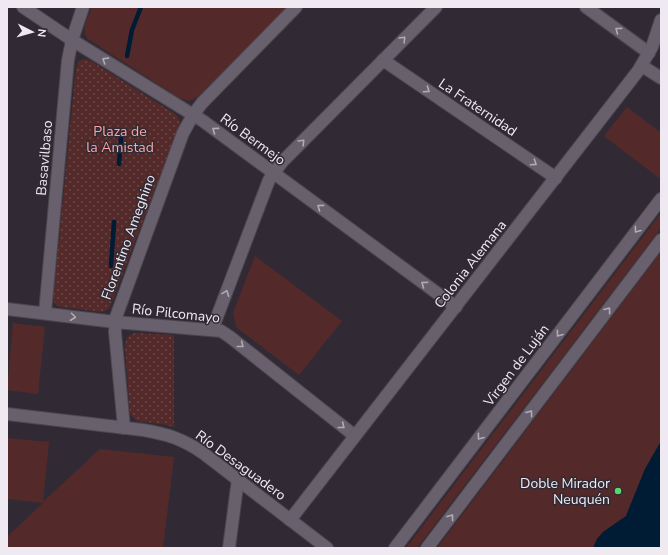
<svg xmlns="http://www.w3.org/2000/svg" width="668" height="555" font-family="'Nunito Sans',sans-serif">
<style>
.grass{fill:#532a29}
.park{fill:url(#park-dots)}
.water{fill:#001b34}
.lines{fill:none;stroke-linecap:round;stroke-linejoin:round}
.stream{stroke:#001b34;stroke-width:4.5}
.minor-casing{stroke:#4c464f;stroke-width:14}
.minor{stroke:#68606d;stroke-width:12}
.oneway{stroke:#b2acb6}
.poi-dot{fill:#5ed56c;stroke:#312a35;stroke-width:1.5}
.labels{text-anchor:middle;stroke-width:3;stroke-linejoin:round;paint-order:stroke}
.street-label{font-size:14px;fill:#efeaf2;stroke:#312a35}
.park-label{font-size:14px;fill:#fea4a2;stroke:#312a35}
.poi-label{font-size:14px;fill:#efeaf2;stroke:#312a35;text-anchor:end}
</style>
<defs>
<pattern id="park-dots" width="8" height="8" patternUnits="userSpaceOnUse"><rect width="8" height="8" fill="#532a29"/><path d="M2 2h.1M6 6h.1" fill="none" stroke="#6c4948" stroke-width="1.8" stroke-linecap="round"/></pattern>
</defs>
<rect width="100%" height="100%" fill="#312a35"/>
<g class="grass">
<path d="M92,7H287L199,96L189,101L179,98L88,39C80,30 88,17 92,7Z"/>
<polygon points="627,107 661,133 661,174 659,178 604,136"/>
<polygon points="661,213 661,228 417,548 406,548"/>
<polygon points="661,252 661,441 645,469 626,516 603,532 597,539 593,548 437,548"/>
<polygon points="255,256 342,321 299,375 236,327 233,313"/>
<polygon points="13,323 45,327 38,394 7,390"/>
<polygon points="7,438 49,442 43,502 100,449 174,457 163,548 7,548 7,537 43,503 7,499"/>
</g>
<g class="park">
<path d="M84,59L91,61L175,114C179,117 180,121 179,126L110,307L107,310L102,312L61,307L55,304L53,299L76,68L79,61Z"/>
<path d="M135,333L174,335V427L162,424L137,421L130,414L125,347C125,340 128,335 135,333Z"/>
</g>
<polygon class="water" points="661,441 661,548 593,548 597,539 603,532 626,516 645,469"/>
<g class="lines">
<g class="stream">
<polyline points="127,56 132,30 141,7"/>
<polyline points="119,164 121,137"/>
<polyline points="111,266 114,222"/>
</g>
<g class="minor-casing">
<g id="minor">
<polyline points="23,7 72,40 203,121 456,307"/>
<polyline points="586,7 649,53"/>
<polyline points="383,60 556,178"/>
<polyline points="642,66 661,78"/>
<polyline points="7,309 115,322 221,331 230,337 355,436"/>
<polyline points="45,313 68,60 72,40 83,7"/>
<polyline points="212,330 269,180 282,162 436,7"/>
<path d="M7,414L143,430C167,434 183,439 203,453L327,548"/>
<polyline points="124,428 115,332 116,317 183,133 193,115 202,103 296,7"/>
<polyline points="290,520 638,71 652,47 661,20"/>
<polyline points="229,548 238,479"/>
<polyline points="395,548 661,199"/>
<polyline points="427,548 661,240"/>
</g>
</g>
<use href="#minor" class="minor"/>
</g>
<defs><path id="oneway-chevron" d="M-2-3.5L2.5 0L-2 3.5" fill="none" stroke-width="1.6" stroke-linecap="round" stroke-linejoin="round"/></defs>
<g class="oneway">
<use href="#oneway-chevron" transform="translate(618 30) rotate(-144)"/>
<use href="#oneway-chevron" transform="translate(403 39) rotate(-45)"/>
<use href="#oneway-chevron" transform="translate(105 60) rotate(-148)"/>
<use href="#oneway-chevron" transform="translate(427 90) rotate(34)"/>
<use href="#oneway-chevron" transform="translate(215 130) rotate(-144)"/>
<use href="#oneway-chevron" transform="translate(302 142) rotate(-45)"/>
<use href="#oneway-chevron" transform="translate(534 163) rotate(34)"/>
<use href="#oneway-chevron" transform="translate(320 207) rotate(-144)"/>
<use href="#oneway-chevron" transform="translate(637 230) rotate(127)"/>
<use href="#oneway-chevron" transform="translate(424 284) rotate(-144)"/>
<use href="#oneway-chevron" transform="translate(226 293) rotate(-69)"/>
<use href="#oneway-chevron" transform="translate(608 310) rotate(-53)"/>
<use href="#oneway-chevron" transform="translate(73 317) rotate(7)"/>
<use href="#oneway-chevron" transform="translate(559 334) rotate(127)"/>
<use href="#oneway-chevron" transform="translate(241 345) rotate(39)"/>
<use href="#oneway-chevron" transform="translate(530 413) rotate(-53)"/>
<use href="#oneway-chevron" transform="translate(342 426) rotate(39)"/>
<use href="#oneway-chevron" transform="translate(480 437) rotate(127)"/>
<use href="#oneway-chevron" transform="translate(451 517) rotate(-53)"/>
</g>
<circle class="poi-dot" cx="618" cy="491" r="4"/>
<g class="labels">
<g class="street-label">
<text transform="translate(478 107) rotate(34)" y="5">La Fraternidad</text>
<text transform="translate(253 139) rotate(36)" y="5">Río Bermejo</text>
<text transform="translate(44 158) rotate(-85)" y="5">Basavilbaso</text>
<text transform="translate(128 237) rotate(-70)" y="5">Florentino Ameghino</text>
<text transform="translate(470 264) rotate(-52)" y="5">Colonia Alemana</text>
<text transform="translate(176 313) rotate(6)" y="5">Río Pilcomayo</text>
<text transform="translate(516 365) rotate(-53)" y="5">Virgen de Luján</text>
<text transform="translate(241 465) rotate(36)" y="5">Río Desaguadero</text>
</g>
<g class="park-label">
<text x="120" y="136">Plaza de<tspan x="120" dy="16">la Amistad</tspan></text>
</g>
<g class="poi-label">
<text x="610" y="488">Doble Mirador<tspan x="610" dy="16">Neuquén</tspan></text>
</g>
</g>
<rect width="668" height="555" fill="none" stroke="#efeaf2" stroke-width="16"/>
<g transform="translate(32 32) rotate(96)" stroke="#312a35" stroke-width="3" paint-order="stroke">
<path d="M0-3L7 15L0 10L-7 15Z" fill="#efeaf2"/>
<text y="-6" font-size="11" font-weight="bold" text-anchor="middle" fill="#efeaf2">N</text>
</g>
</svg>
